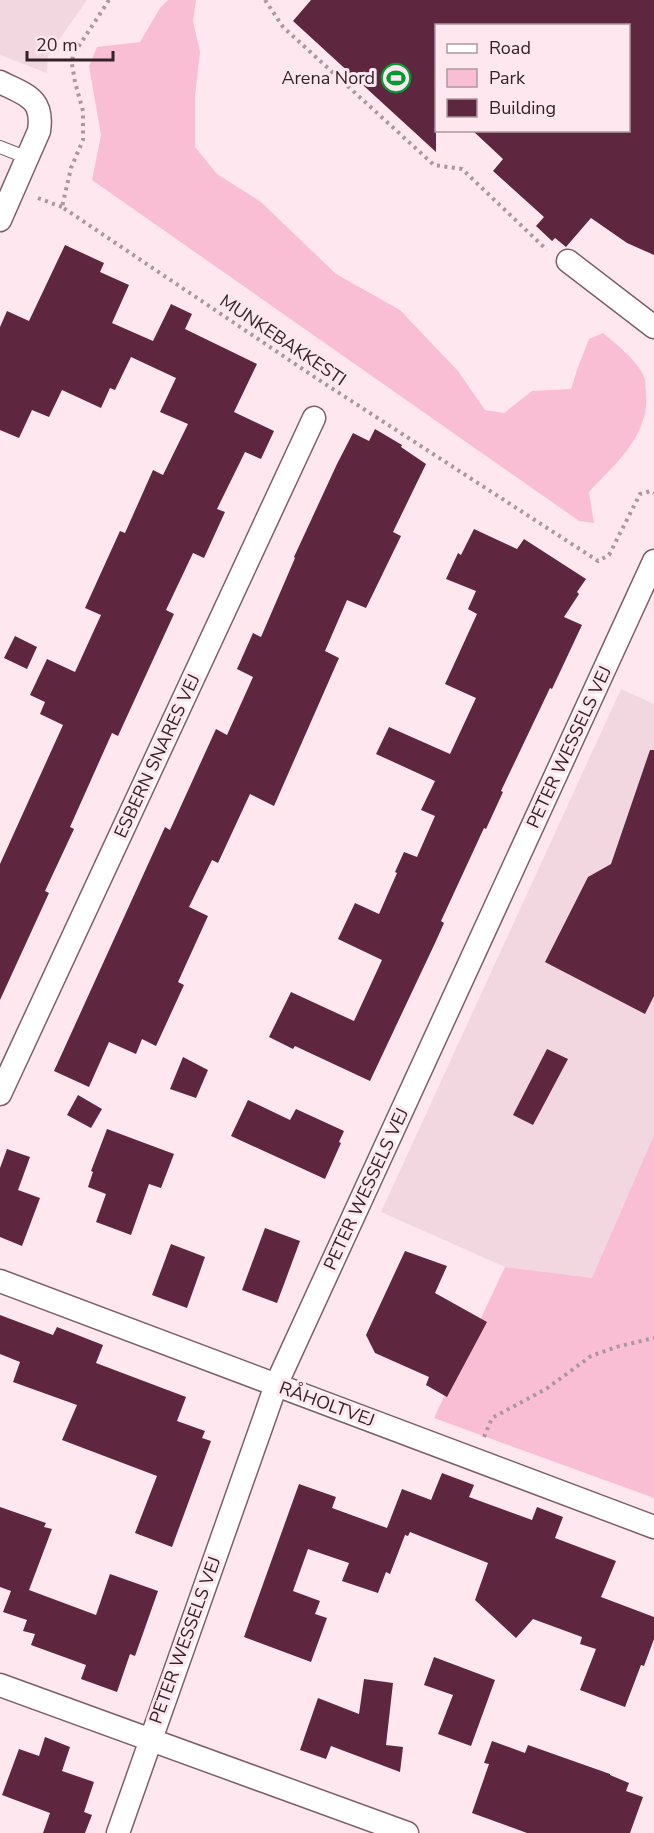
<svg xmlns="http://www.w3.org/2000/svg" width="654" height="1833" font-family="'Nunito Sans',sans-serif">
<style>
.built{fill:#f3d7e0}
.green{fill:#fabed4}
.building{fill:#5f273f}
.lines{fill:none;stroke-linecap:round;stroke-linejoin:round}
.lane-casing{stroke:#7f5e6a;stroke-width:14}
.street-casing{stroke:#7f5e6a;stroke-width:25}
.path{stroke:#aa979d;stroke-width:4;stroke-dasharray:3 4.5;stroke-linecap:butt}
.lane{stroke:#fff;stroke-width:12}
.street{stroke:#fff;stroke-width:22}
.labels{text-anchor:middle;stroke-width:6;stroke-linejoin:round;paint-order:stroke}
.poi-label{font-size:18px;fill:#312328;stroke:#ffe7ef;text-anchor:end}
.street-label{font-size:18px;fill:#312328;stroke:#ffe7ef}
</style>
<rect width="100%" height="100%" fill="#ffe7ef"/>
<g class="built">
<polygon points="0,0 87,0 48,55 47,73 0,55"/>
<polygon points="621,689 654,704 654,1135 592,1279 505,1267 381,1212"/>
</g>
<g class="green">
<path d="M168,0H196L193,21L200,52L195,96V147L217,174L261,202L336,274L400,310L458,371L485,410L504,413L532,391L571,389L578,367L589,339L603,333C615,343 639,362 644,377C646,381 645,387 646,391C651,434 616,463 589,492L594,523L579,521L92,180L101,135L89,66L97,47L140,42L160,8Z"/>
<polygon points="654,1135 654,1498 434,1418 505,1267 592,1278"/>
</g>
<g class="building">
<polygon points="311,0 654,0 654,255 627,243 591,218 566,247 555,238 552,241 536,226 544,217 493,171 503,159 472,130 628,130 628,26 436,26 436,152 293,21"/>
<polygon points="65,245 104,263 100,272 129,285 112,323 153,341 171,304 192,314 185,329 257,364 234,412 274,431 261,459 245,452 217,509 225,512 204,558 193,553 166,610 174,614 118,736 112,733 70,827 74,829 45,891 49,893 0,1000 0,864 63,725 40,714 45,702 30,695 47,659 75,672 101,615 85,608 120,531 125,533 153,470 163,475 188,424 160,412 176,378 131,357 115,390 110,388 101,408 62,390 49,417 32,410 19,438 0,430 0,327 7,311 29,321"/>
<polygon points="375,429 402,445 401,447 426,464 393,532 401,536 366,608 347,600 325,651 339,658 274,806 250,794 218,863 212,860 189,907 208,916 178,982 184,985 156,1046 142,1039 136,1054 109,1042 89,1087 54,1071 165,827 170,830 216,729 227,735 253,677 237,669 253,633 261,637 295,558 294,557 337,464 353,433 369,441"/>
<polygon points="474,529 517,549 524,539 586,579 577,592 579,594 564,617 582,625 552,689 550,688 501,791 503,792 486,829 484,828 441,921 444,923 436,941 370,1081 295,1046 293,1049 269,1037 291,992 354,1021 382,960 338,939 355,903 379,914 397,873 395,872 404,852 417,857 435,816 421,810 435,781 376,754 389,727 450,754 476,698 445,684 477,614 468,609 476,591 446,579 458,553 461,555"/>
<polygon points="15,636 37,647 27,669 4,658"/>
<polygon points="650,750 654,750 654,996 645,1014 545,962 588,877 611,864"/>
<polygon points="547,1049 568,1059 533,1125 513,1115"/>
<polygon points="183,1057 208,1070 196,1098 170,1089"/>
<polygon points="78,1095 102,1109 91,1128 67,1115"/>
<polygon points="248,1100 290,1120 296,1109 344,1131 339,1142 341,1143 325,1179 231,1136"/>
<polygon points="107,1129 174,1154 161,1188 149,1184 131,1235 96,1222 106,1194 88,1187 93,1172 91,1171"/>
<polygon points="7,1149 30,1157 18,1190 40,1198 22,1246 0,1237 0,1168"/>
<polygon points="265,1228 300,1241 277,1303 242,1290"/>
<polygon points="171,1244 205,1257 187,1308 152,1295"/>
<polygon points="405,1251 447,1266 435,1293 487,1322 447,1397 426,1385 429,1377 375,1353 366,1335"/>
<polygon points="0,1315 53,1335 57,1327 103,1345 96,1363 186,1397 177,1421 205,1431 202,1438 211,1441 172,1547 135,1533 157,1476 62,1440 77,1405 13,1382 20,1362 0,1354"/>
<polygon points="442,1473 474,1485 469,1497 532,1520 537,1507 563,1517 555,1538 616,1561 601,1597 654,1617 654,1639 644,1666 641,1665 625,1707 580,1690 596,1649 580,1644 582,1637 533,1619 516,1638 475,1600 488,1563 410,1532 408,1536 405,1535 390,1574 386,1572 378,1593 342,1581 349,1563 308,1549 293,1591 320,1601 315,1614 327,1618 311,1662 244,1637 299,1484 336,1497 332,1508 387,1528 402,1489 431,1500"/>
<polygon points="0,1507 46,1523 44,1527 52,1529 29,1590 96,1615 110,1574 158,1591 135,1656 130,1654 117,1692 81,1679 86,1665 31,1645 35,1634 23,1631 27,1620 3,1612 11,1591 0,1587"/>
<polygon points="434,1657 495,1680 471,1746 438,1734 453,1695 424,1685"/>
<polygon points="364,1679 393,1683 386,1745 403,1747 400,1772 331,1746 326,1759 300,1750 318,1698 359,1714"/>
<polygon points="45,1737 70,1747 62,1771 94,1782 84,1812 92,1815 85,1833 43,1833 50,1813 2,1795 19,1749 39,1756"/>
<polygon points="492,1741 525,1753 528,1745 610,1774 610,1775 629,1783 626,1791 643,1797 630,1833 527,1833 472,1813 489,1764 484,1763"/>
</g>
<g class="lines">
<g class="lane-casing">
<polyline id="lane" points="0,147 28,158"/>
</g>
<g class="street-casing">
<g id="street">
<path d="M0,82C26,95 44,98 39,131L0,220"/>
<polyline points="568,261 654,327"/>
<polyline points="0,1094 314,418"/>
<polyline points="0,1281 654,1527"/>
<polyline points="0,1685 407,1833"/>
<polyline points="118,1833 276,1385 654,561"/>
</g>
</g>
<g class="path">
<polyline points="109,0 73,55 72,64 75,82 83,111 83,140 71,168 62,207 316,378 598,561 609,555 640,494 651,491 654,493"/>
<polyline points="265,0 283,27 434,165 462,169 547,250"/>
<polyline points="38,198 62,207"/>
<polyline points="484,1437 492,1418 546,1389 591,1356 616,1347 654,1338"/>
</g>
<use href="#lane" class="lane"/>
<use href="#street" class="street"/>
</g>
<defs>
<g id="stadium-ring" transform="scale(1.5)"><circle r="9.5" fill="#ffe7ef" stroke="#019a33" stroke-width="1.5"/><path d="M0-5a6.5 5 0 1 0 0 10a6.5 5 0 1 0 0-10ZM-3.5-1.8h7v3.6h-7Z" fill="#019a33"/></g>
</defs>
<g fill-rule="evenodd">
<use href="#stadium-ring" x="396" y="78"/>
</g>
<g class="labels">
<g class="poi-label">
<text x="375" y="84">Arena Nord</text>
</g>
<g class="street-label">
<text transform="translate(283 340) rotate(34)" y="6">MUNKEBAKKESTI</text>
<text transform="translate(569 747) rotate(-65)" y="6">PETER WESSELS VEJ</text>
<text transform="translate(157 756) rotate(-65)" y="6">ESBERN SNARES VEJ</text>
<text transform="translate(366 1189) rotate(-65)" y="6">PETER WESSELS VEJ</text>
<text transform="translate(327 1404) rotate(20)" y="6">RÅHOLTVEJ</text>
<text transform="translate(185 1640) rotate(-70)" y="6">PETER WESSELS VEJ</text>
</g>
</g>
<rect x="435" y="24" width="195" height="108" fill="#ffe7ef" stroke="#ad999f" stroke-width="1.5"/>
<rect x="447" y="44" width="30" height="9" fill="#ffffff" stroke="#ad999f" stroke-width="1.5"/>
<text x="489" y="54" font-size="18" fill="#312328">Road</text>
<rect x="447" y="69" width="30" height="18" fill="#fabed4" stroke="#ad999f" stroke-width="1.5"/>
<text x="489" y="84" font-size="18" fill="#312328">Park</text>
<rect x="447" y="99" width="30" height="18" fill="#5f273f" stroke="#ad999f" stroke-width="1.5"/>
<text x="489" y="114" font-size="18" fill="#312328">Building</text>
<path d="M27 51v9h86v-9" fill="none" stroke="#312328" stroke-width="3"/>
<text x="36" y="51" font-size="18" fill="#312328" stroke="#ffe7ef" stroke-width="4.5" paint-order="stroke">20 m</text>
</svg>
